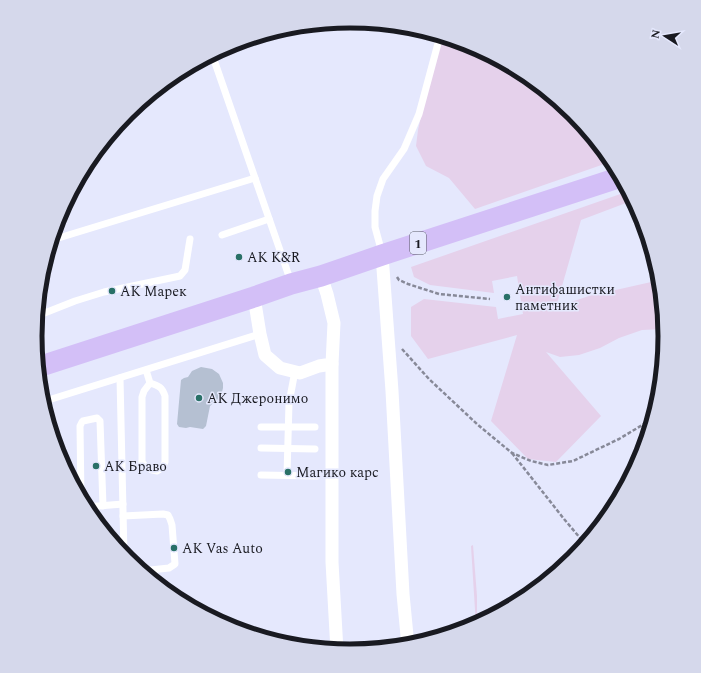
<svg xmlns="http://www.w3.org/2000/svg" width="701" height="673" font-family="Spectral,serif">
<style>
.green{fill:#e5d1eb}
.building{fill:#b5c0d2}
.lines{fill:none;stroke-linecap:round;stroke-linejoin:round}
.path{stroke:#878998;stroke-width:2.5;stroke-dasharray:4 2;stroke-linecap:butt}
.lane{stroke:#fff;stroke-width:7}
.street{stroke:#fff;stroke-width:13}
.primary{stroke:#d3bff7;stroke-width:21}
.poi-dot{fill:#297067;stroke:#e5e8fd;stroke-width:1.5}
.labels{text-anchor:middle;stroke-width:3;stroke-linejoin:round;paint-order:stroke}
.shield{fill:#e5e8fd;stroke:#565863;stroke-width:1}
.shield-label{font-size:13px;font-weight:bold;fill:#191a21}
.poi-label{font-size:14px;fill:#191a21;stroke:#e5e8fd;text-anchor:start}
.rim{fill:none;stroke:#191a21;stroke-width:5}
</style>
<rect width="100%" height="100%" fill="#e5e8fd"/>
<g class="green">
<polygon points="439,35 471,45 526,74 574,114 613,161 475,209 449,178 426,166 416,146 418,130"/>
<polygon points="629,191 634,200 581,220 556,307 589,296 660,280 665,329 642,330 619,338 600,348 579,355 560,357 546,352 601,416 556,462 528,459 491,421 517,335 428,359 411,336 411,307 424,299 496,307 498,319 523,314 517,276 492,281 494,293 430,285 414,277 411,267"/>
<polygon points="473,545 477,596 477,625 476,626 471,546"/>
</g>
<polygon class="building" points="201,367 212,369 219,374 223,383 223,388 222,392 217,400 210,406 206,426 203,429 190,427 186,428 179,427 177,424 181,380 184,378 188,377 192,371"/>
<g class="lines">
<g class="path">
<polyline points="397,277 399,280 408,284 439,294 490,299"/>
<polyline points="402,349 429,379 478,425 512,453 531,461 548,465 573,461 619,439 654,418"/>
<polyline points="512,453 564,519 586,545"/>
</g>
<g class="lane">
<polyline points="212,54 291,282"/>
<polyline points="222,235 269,219"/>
<polyline points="52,240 255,178"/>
<polyline points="382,253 375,227 375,211 377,196 383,179 404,149 419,114 440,36"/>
<polyline points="37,316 75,301 104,292 180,276 185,270 190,239"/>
<path d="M146,370L150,383L144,391L142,397V462C146,468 149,470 157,471L162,468L165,462V396C162,387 159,386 150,383"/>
<polyline points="120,378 124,555"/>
<polyline points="42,402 260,334"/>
<polyline points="261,427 315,427"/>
<polyline points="261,448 315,449"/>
<polyline points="261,475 317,476"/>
<polyline points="287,475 289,403 295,371"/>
<polyline points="81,499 80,426 82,422 83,421 97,418 100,421 103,506"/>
<polyline points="86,507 123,504"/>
<polyline points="123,516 163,514 168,515 170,519 172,525 175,564 169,568 141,571"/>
</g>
<g class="street">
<polyline points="382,255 392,391 403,594 408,646"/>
<polyline points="254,297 260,334 265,355 280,368 300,373 319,366 332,364 334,323 327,294 321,276"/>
<polyline points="332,364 332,562 337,651"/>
</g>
<polyline class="primary" points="38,367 254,297 291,284 321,276 382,255 621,177"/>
</g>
<g class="poi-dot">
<circle cx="239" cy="257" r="4"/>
<circle cx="112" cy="291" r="4"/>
<circle cx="507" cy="297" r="4"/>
<circle cx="199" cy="398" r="4"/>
<circle cx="96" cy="466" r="4"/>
<circle cx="288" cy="472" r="4"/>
<circle cx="174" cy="548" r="4"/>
</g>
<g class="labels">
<rect class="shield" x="410" y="232" width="16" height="22" rx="3"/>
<g class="shield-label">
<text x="418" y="248">1</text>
</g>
<g class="poi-label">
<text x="247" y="262">AK K&amp;R</text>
<text x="515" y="294">Антифашистки<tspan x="515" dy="16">паметник</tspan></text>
<text x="120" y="296">АК Марек</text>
<text x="207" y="403">АК Джеронимо</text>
<text x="104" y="471">АК Браво</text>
<text x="296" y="477">Магико карс</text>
<text x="182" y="553">AK Vas Auto</text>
</g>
</g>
<path d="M0 0H701V673H0ZM42 336a308 308 0 1 1 616 0a308 308 0 1 1-616 0Z" fill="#d5d8eb" fill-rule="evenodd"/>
<path class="rim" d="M42 336a308 308 0 1 1 616 0a308 308 0 1 1-616 0Z"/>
<g transform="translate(665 36) rotate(282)" stroke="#e5e8fd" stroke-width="3" paint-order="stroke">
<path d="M0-3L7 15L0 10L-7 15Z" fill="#191a21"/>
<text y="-6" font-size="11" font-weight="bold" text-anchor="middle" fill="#191a21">N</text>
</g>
</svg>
